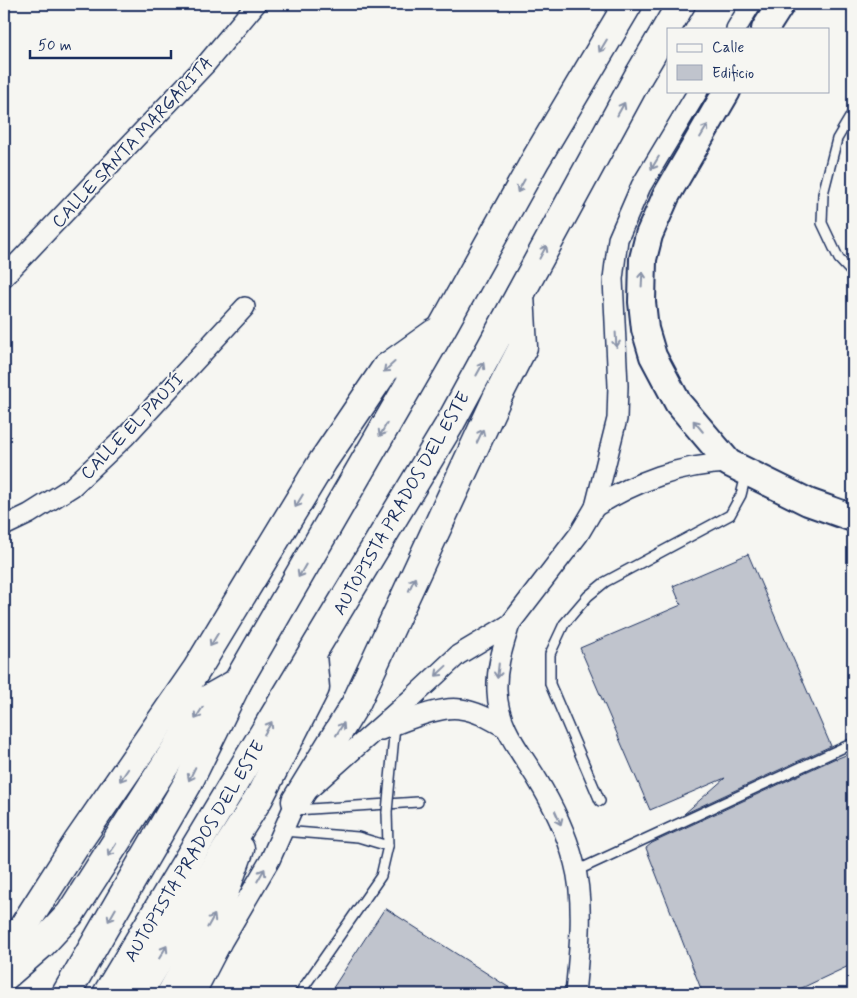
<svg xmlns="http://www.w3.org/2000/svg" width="857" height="998" font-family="Mynerve,sans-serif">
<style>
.building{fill:#c0c4cd;stroke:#1b2f5e}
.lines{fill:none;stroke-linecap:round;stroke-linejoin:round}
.service-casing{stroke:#1b2f5e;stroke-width:12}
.minor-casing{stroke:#1b2f5e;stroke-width:22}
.secondary-casing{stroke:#1b2f5e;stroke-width:30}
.motorway-casing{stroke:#1b2f5e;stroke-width:31}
.service{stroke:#f6f6f2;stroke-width:9}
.minor{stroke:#f6f6f2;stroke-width:19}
.secondary{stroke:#f6f6f2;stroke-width:26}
.motorway{stroke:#f6f6f2;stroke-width:28}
.service-bridge-casing{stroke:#1b2f5e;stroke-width:12;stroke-linecap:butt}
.service-bridge{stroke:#f6f6f2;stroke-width:9}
.oneway{stroke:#8892a8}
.labels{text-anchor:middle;stroke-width:4;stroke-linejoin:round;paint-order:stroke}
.street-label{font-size:18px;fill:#1b2f5e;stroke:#f6f6f2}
</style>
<rect width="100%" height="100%" fill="#f6f6f2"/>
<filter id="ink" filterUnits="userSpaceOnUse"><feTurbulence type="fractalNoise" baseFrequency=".02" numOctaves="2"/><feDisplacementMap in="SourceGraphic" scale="10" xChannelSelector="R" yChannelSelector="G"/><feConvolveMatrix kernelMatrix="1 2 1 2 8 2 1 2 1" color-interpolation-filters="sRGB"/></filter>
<g filter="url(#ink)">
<g class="building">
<polygon points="748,554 831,746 684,814 725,778 650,810 580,648 681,605 673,586"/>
<polygon points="853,752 853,964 789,994 703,994 646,848 652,843 836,758 836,759"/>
<polygon points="385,908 519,994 329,994"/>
</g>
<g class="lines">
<g class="service-casing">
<g id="service">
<polyline points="853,112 837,139 823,194 822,223 839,259 853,274"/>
<polyline points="391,768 395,725"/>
<polyline points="600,801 550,684 550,654 564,624 588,596 605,582 730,515 741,495 746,475"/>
<polyline points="295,810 418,802"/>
<polyline points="387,812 388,846"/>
<polyline points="283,831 358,837 388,846 381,876 299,994"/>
<polyline points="576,871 851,744"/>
</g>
</g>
<g class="minor-casing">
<g id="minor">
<polyline points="736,29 751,4"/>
<polyline points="4,277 206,64 256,4"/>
<path d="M595,507C637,481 679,465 729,463"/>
<polyline points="4,526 29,514 72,487 125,437 245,307"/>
<path d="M510,624C503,647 496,667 497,691C498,726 520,751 537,779C553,805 566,832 574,862C585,902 579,953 575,994"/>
<path d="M381,730C401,723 441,705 460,709C476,711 490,719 504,727"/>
<polyline points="195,994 222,942 270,860 296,801 413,697 458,655 510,624 579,534 595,507 617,419 618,386 613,279 618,239 641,186 698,91"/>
</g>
</g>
<g class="secondary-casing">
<g id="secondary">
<polyline points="765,29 781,4"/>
<polyline points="727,91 666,196 649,235 643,259 642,302 645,329 653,356 678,403 729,463 808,502 853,518"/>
</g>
</g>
<g class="motorway-casing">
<g id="motorway">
<polyline points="296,801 356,703 498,396 523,347 520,295"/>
<polyline points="4,957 77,843 197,669 323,461 386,368 435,333"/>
<polyline points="4,977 42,944 70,914 207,700 237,683"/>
<polyline points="66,994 188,783 237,683 442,328 536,159 628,4"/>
<polyline points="107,994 448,427 638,77 681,4"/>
<polyline points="138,994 196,898 259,798 315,688 312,655"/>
<polyline points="171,994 219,907 240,849"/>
</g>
</g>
<use href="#service" class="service"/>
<use href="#minor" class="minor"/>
<use href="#secondary" class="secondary"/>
<use href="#motorway" class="motorway"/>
<g class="service-bridge-casing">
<polyline id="service-bridge" points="387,812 391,768"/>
</g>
<use href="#service-bridge" class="service-bridge"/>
</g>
<defs><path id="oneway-shaft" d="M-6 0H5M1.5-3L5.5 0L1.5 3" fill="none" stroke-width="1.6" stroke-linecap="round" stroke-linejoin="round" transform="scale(1.25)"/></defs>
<g class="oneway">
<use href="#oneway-shaft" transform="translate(603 46) rotate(121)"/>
<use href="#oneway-shaft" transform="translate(621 109) rotate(-61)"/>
<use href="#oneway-shaft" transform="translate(704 131) rotate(-59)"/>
<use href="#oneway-shaft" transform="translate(655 163) rotate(121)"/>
<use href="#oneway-shaft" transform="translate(521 186) rotate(119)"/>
<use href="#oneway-shaft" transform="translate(543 252) rotate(-62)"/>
<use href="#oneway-shaft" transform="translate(642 279) rotate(-87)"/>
<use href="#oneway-shaft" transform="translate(616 340) rotate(87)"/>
<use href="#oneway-shaft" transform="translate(389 367) rotate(138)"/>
<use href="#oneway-shaft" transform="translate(480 369) rotate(-61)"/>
<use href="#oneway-shaft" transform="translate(698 426) rotate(-130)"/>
<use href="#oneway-shaft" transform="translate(383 430) rotate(120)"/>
<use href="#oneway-shaft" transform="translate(480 436) rotate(-65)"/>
<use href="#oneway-shaft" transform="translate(299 501) rotate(121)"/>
<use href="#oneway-shaft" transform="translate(302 571) rotate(120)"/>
<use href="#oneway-shaft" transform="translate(412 584) rotate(-65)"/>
<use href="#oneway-shaft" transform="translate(214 640) rotate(121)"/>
<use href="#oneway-shaft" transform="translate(441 671) rotate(137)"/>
<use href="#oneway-shaft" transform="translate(498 671) rotate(96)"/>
<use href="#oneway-shaft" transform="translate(199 713) rotate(123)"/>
<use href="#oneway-shaft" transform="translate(268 728) rotate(-59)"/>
<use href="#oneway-shaft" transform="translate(340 729) rotate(-58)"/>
<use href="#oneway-shaft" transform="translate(192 774) rotate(116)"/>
<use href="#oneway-shaft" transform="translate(124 775) rotate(124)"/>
<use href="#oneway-shaft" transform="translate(558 818) rotate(66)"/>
<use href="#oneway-shaft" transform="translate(112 850) rotate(123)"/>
<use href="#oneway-shaft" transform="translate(261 875) rotate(-60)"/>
<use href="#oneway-shaft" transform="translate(112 915) rotate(120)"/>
<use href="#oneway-shaft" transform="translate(211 921) rotate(-61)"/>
<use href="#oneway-shaft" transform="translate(163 952) rotate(-59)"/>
</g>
</g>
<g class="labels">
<g class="street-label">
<text transform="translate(132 142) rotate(-47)" y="6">CALLE SANTA MARGARITA</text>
<text transform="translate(132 426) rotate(-46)" y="6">CALLE EL PAUJÍ</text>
<text transform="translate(401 503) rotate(-60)" y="6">AUTOPISTA PRADOS DEL ESTE</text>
<text transform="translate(194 851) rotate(-59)" y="6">AUTOPISTA PRADOS DEL ESTE</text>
</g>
</g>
<rect width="857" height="998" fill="none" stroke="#f6f6f2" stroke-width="20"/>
<rect x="10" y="10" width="837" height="978" fill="none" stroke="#1b2f5e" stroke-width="2" filter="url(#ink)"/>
<rect x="667" y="28" width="162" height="65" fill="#f6f6f2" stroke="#9ea6b7"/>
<rect x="677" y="44" width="25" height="8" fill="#f6f6f2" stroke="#9ea6b7"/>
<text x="712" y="52" font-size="15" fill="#1b2f5e">Calle</text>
<rect x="677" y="65" width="25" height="15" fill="#c0c4cd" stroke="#9ea6b7"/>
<text x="712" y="78" font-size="15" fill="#1b2f5e">Edificio</text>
<path d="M30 50v8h141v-8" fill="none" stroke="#1b2f5e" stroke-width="2.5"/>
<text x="38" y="50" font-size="15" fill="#1b2f5e" stroke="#f6f6f2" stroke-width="4" paint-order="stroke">50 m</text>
</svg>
